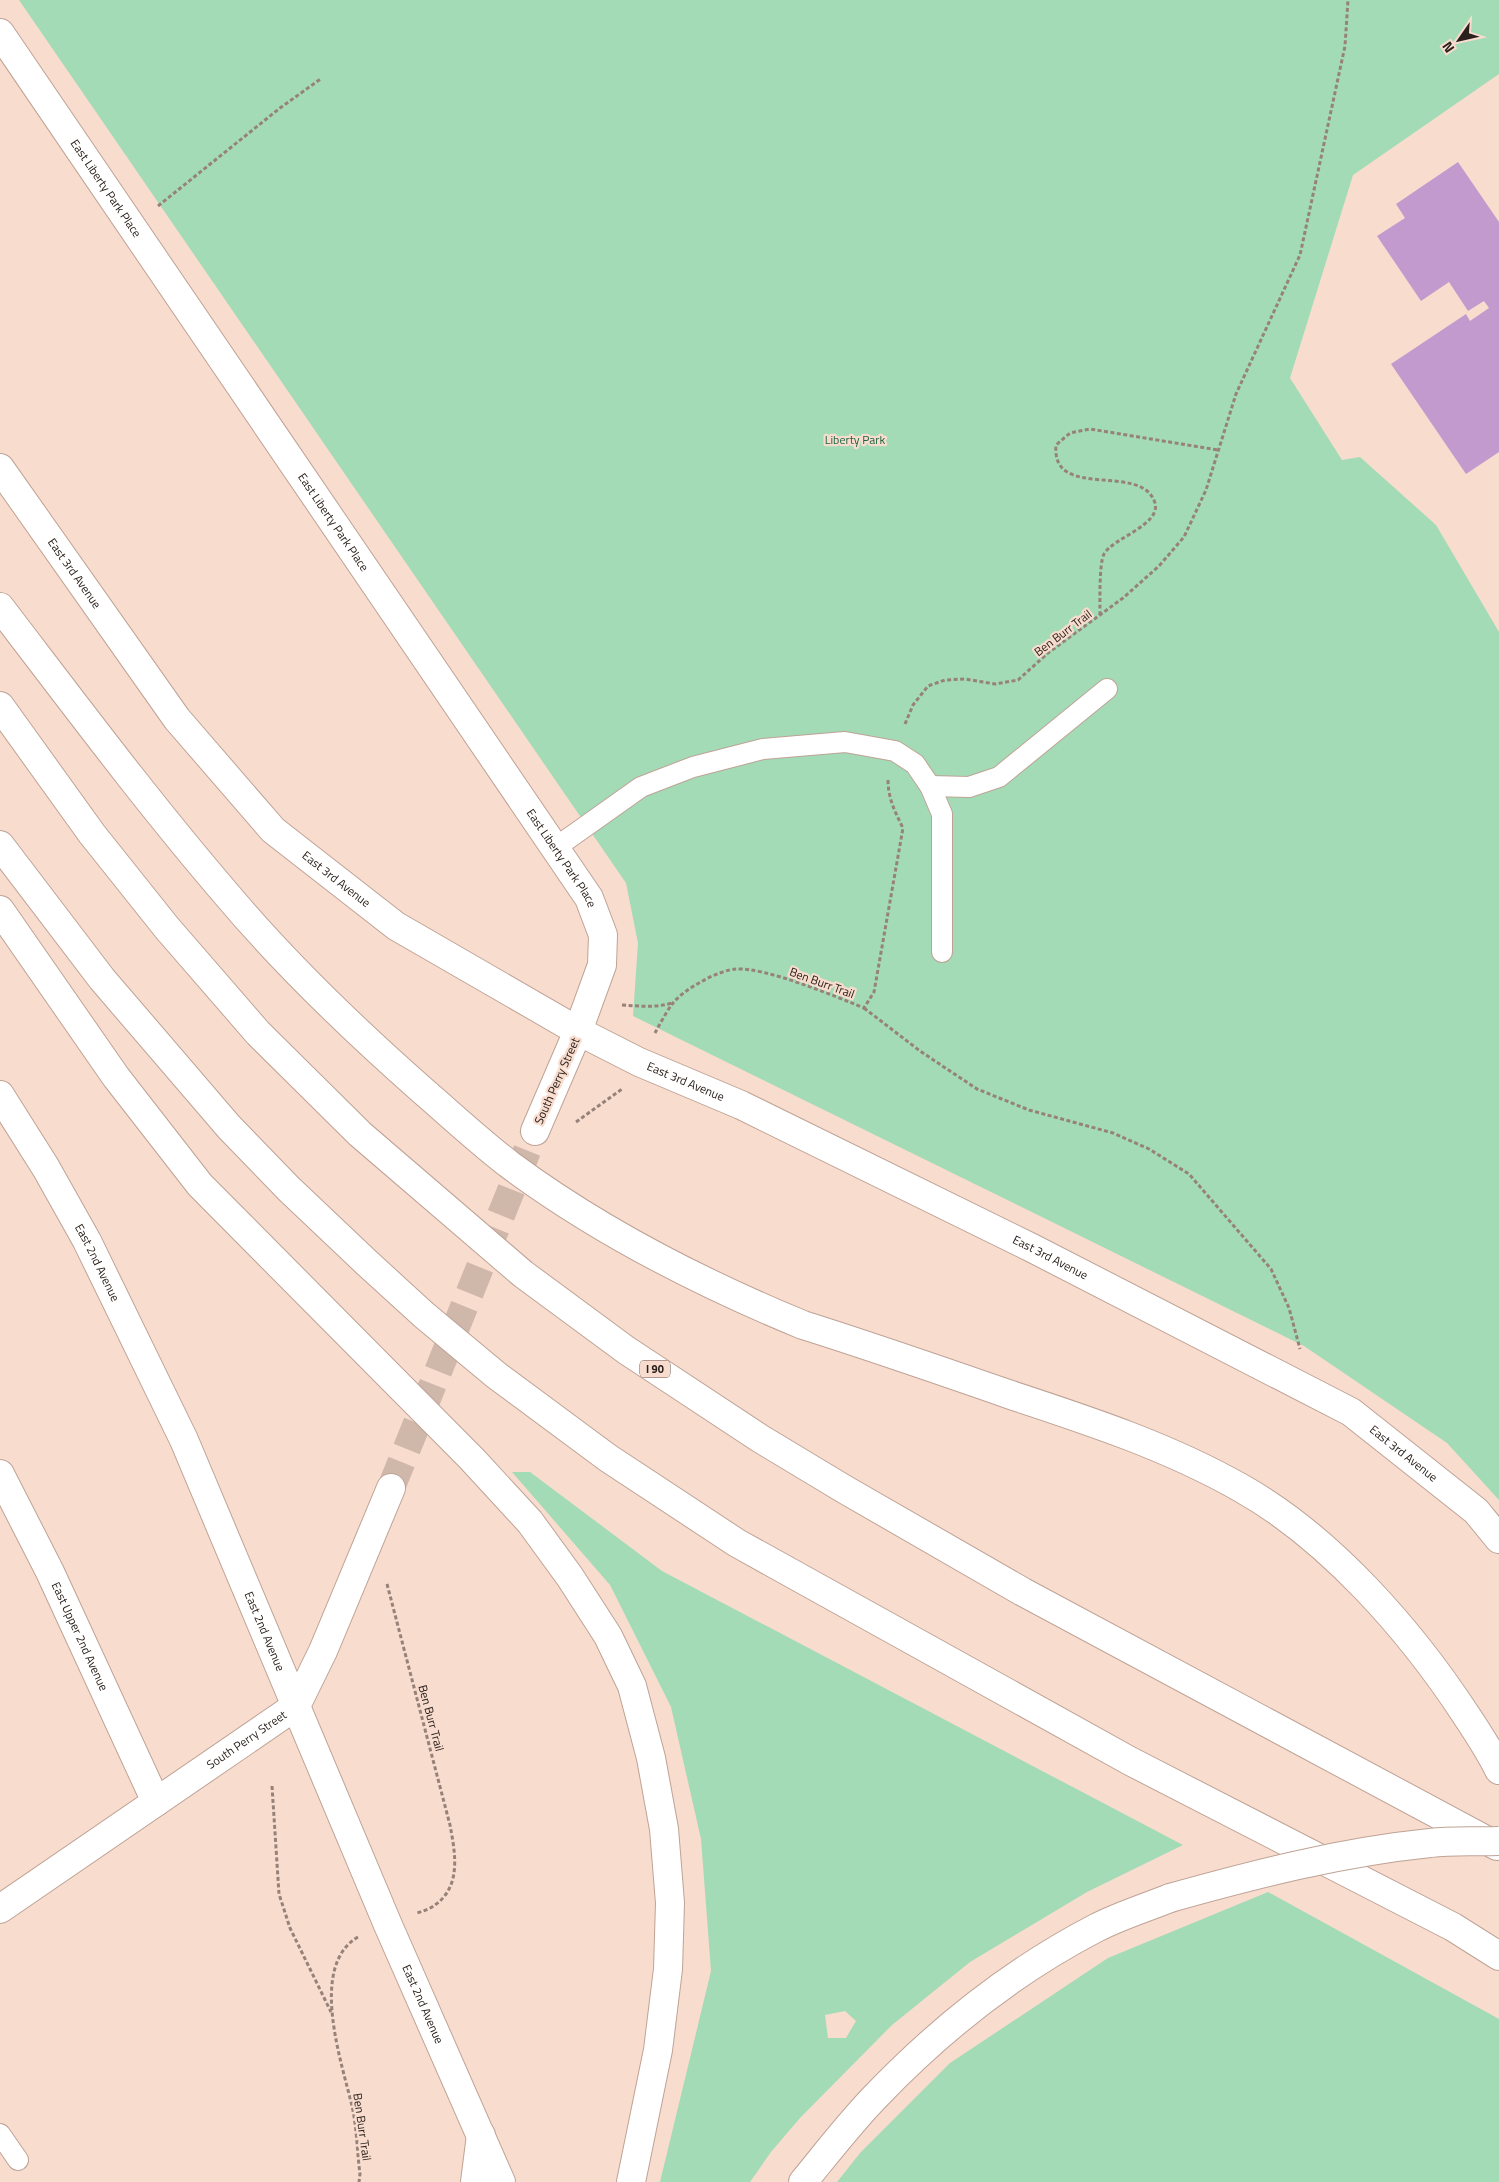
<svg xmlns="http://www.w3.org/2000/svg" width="1499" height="2182" font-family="'Titillium Web',sans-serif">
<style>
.green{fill:#a3dbb7;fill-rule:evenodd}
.building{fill:#c39ace}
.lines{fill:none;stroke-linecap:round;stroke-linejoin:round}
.tertiary-tunnel{stroke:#cfb7aa;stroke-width:28;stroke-dasharray:28 14;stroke-linecap:butt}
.service-casing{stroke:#bea396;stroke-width:22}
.minor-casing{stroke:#bea396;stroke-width:30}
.tertiary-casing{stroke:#bea396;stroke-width:30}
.secondary-casing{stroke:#bea396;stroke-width:30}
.motorway-casing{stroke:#bea396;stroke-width:30}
.path{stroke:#968279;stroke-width:3;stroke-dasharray:4 2.5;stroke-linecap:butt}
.service{stroke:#fff;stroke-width:20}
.minor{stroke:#fff;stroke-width:28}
.tertiary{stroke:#fff;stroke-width:28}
.secondary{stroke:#fff;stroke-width:28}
.motorway{stroke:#fff;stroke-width:28}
.motorway-bridge-casing{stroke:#bea396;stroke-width:30;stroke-linecap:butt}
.motorway-bridge{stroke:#fff;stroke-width:28}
.labels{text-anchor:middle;stroke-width:4.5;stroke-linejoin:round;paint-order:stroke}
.shield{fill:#f8dcce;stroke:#685951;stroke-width:1}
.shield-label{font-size:11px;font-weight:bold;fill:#2b211c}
.street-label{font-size:12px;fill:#2b211c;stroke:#f8dcce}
.park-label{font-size:12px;fill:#1c643f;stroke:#f8dcce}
</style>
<rect width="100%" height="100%" fill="#f8dcce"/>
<g class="green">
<polygon points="19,0 1499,0 1499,74 1353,175 1290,378 1342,460 1360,457 1436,525 1499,632 1499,1500 1447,1443 1304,1346 633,1016 638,943 626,883"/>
<path d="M512,1472H530L662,1571L1183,1845L1087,1892L970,1962L892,2025L800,2118L771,2152L750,2182H660L711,1971L701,1839L671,1707L610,1585ZM845,2011L856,2021L846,2038H828L825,2015Z"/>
<polygon points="1268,1892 1499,2019 1499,2182 837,2182 860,2153 950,2063 1108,1958"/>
</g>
<polygon class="building" points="1458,162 1499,222 1499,452 1466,474 1391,364 1466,314 1470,321 1489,308 1484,301 1468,311 1449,282 1421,301 1377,236 1405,218 1396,204"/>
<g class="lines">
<polyline class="tertiary-tunnel" points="391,1488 535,1131"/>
<g class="service-casing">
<g id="service">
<polyline points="930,786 969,787 999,777 1107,689"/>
<polyline points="555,848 641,787 693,767 763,749 845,742 895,751 915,764 930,786 942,814 942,952"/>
<polyline points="0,2134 18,2160"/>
</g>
</g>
<g class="minor-casing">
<g id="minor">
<path id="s1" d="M0,1474L50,1572L156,1802"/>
<path id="s2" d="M0,1909L296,1706"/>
</g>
</g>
<g class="tertiary-casing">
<g id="tertiary">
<path id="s3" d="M0,33L589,898L603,935L602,965L578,1031L535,1131"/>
<polyline points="296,1706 323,1651 391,1488"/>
</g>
</g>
<g class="secondary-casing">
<g id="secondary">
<path id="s4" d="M0,468L177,719L273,830L396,926L578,1031L639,1062L741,1105L1032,1248L1351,1412L1476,1511L1499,1539"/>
<path id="s5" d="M0,1095L46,1168L87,1241L184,1440L388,1925L501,2182"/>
</g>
</g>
<g class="motorway-casing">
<g id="motorway">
<path d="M0,607C75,705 148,803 228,896C287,966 354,1030 422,1090C451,1115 480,1142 510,1165C599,1231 701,1283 803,1325C873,1347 942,1371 1011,1395C1090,1421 1169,1447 1241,1488C1330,1538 1411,1631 1466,1715C1478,1733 1490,1751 1499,1770"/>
<polyline points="0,706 92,834 167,928 258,1033 360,1134 523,1274 626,1350 761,1439 844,1489 1023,1592 1497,1846"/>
<polyline points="0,845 102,979 229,1127 289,1189 366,1262 424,1315 496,1375 608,1458 737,1543 1130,1761 1453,1927 1499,1956"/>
<polyline points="0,910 116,1077 200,1185 472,1459 530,1522 570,1577 608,1636 632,1686 651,1758 664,1829 670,1903 668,1969 658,2050 631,2182"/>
<polyline points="475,2182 481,2135"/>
<path d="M803,2182C826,2154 849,2124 874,2098C938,2031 1013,1971 1096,1928C1119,1916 1145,1908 1170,1898"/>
</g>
</g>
<g class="path">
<polyline points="158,206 280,108 322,78"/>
<path d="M1100,615C1100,603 1099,563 1104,554C1113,538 1161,525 1155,503C1142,461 1051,502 1056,445L1070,433L1090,429L1218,450"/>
<polyline points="905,724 913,705 928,686 945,680 965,679 995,684 1018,680 1048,653 1123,598 1159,566 1184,537 1206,490 1236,394 1300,255 1345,46 1348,0"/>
<path d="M622,1005C640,1006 655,1008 672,1003"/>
<polyline points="864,1008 920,1051 977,1089 1029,1110 1113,1133 1149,1149 1189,1174 1271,1269 1289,1308 1300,1349"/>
<path d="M655,1033C660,1024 666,1012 673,1003C683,990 718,970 736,969C765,967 835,996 864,1008L874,992L903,828C895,812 888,798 888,780"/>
<polyline points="576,1122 622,1089"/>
<path d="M387,1584L450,1825C455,1852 462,1886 435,1905C430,1909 423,1911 417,1913"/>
<polyline points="272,1786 279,1894 290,1928 331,2012"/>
<path d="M358,1937C308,1966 342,2063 352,2106C357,2128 357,2152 360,2174L359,2182"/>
</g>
<use href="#service" class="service"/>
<use href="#minor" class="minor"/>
<use href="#tertiary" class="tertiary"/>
<use href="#secondary" class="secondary"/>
<use href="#motorway" class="motorway"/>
<g class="motorway-bridge-casing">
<path id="motorway-bridge" d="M1170,1898C1256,1874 1341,1852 1430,1843C1453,1840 1476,1842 1499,1841"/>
</g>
<use href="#motorway-bridge" class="motorway-bridge"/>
</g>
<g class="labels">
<rect class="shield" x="640" y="1360.5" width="30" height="17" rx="4"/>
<g class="shield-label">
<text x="655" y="1373">I 90</text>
</g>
<g class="street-label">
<text dy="4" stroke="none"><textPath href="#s3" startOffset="188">East Liberty Park Place</textPath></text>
<text dy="4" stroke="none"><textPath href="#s3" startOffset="592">East Liberty Park Place</textPath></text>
<text dy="4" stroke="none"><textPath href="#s4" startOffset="129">East 3rd Avenue</textPath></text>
<text transform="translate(1063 633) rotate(-37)" y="4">Ben Burr Trail</text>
<text dy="4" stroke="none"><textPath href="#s3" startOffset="998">East Liberty Park Place</textPath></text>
<text dy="4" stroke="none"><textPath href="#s4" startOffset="534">East 3rd Avenue</textPath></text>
<text transform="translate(822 983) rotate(20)" y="4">Ben Burr Trail</text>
<text transform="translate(557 1081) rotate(-66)" y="4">South Perry Street</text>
<text dy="4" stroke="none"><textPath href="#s4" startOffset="939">East 3rd Avenue</textPath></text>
<text dy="4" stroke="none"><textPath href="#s4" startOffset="1344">East 3rd Avenue</textPath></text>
<text dy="4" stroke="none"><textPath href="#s5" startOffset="194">East 2nd Avenue</textPath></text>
<text dy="4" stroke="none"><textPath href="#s4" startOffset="1749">East 3rd Avenue</textPath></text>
<text dy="4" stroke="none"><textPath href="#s5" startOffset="599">East 2nd Avenue</textPath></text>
<text dy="4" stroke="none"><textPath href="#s1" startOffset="181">East Upper 2nd Avenue</textPath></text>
<text transform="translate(431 1718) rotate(75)" y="4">Ben Burr Trail</text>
<text dy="4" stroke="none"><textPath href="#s2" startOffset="299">South Perry Street</textPath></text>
<text dy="4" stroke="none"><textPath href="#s5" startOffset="1004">East 2nd Avenue</textPath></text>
<text transform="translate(362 2127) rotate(82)" y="4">Ben Burr Trail</text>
</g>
<g class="park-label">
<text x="855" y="444">Liberty Park</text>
</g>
</g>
<g transform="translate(1459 40) rotate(236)" stroke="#f8dcce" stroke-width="4" paint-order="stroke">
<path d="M0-4L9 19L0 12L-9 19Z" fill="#2b211c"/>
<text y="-8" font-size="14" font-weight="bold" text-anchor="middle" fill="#2b211c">N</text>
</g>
</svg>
